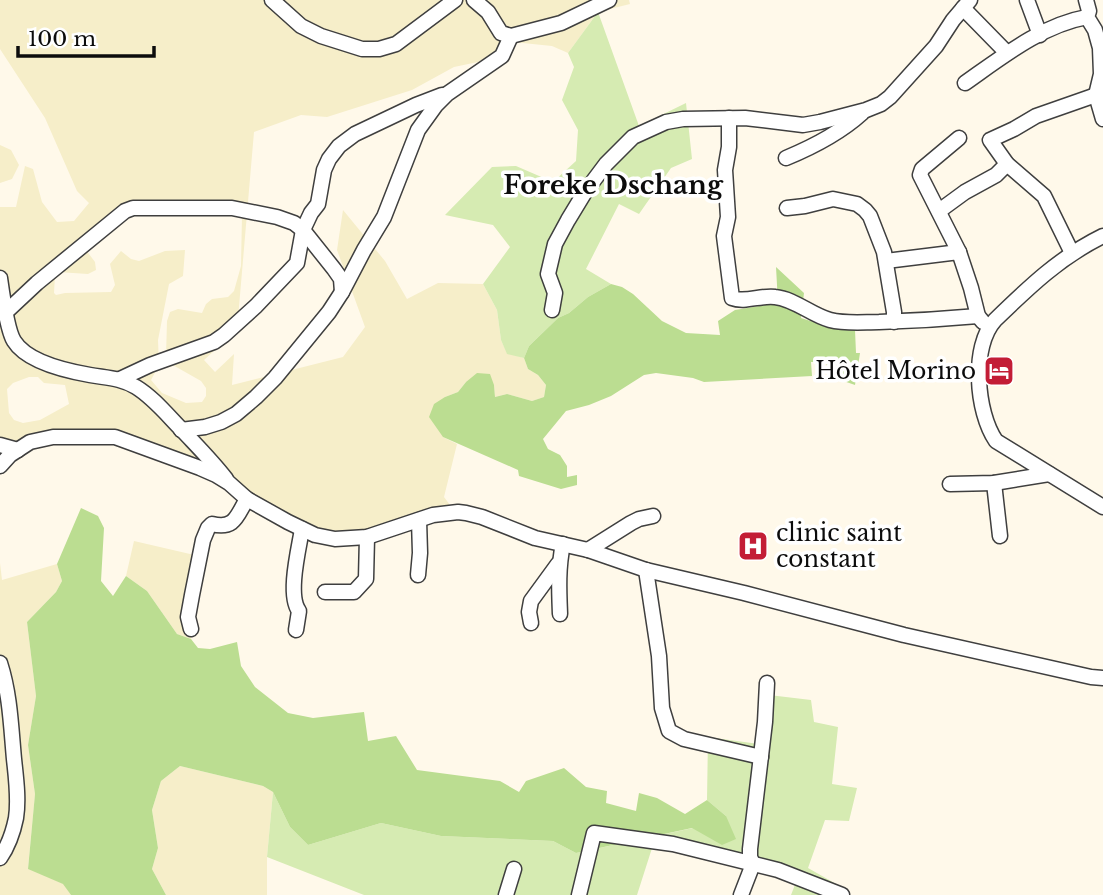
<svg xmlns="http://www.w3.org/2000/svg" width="1103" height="895" font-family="'Libre Baskerville',serif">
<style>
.farmland{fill:#f6eec9;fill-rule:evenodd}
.green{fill:#d6ebb2}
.forest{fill:#bbdd91}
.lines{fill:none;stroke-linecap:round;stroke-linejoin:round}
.minor-casing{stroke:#3f3f3f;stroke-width:17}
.minor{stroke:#fff;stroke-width:14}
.labels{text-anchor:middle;stroke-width:7;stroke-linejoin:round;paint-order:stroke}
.poi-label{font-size:23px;fill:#0c0c0c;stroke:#fff;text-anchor:end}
.quarter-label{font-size:26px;font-weight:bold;fill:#0c0c0c;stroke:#fff}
</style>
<rect width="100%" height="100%" fill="#fff9ea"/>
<g class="farmland">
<path d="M0,0H629L630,4L598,12L568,53L552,46L513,42L478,62L454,67L412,90L327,117L301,115L254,132L237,330L204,360L215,372L234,354L232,385L343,357L365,327L337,250L343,210L385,261L407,299L438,283L483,284L497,310L501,340L507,353L524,358L528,369L538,375L546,385L544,397L532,401L507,394L495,397L494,385L466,382L458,392L445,397L443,437L457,444L444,497L450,505L458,504V514L337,542L214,479L114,441L84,440L32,446L0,472V207H16L25,166L33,169L42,202L57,222L74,221L89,203L77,191L45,118L0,49ZM136,210L242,215L241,266L234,291L228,297L212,299L206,304L202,313L178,309L170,312L167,321L166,356L171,364L201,381L206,388V396L202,402L186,403L162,393L151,380L159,365L158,340L169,284L183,276L185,250L165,251L139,261L131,259L121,251L110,264L115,285L111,292L65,293L56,295L54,293L55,275L58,272L88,274L96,270L95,262L86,250L108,225L124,222ZM29,377H38L44,383L65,385L69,404L40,420L23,423L14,420L9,413L7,389L13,383Z"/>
<polygon points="0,145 11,150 19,165 12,179 0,183"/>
<polygon points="134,541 203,557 191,639 177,634 147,591 126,576"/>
<polygon points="0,563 2,580 57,564 62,581 56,592 27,622 36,696 28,745 35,794 28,868 64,884 71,895 0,895"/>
<polygon points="180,766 263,786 273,792 267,857 267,895 166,895 152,869 158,848 152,810 161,781"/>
</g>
<g class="green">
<polygon points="598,12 639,126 686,103 692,159 671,168 639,214 619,204 586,269 611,284 588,297 569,313 558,318 529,346 524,358 507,354 501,340 497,310 483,284 510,247 493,225 445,215 492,167 516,166 553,182 576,161 578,130 562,100 574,67 568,53"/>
<polygon points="769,695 811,700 814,722 838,727 832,784 857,788 849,821 825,820 808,868 838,885 819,895 791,895 798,877 653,845 637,895 364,895 267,857 273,792 290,827 308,845 381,823 441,836 553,841 576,853 693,828 726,816 707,800 708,737 766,745"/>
</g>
<g class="forest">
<polygon points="776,267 804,293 801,318 823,325 855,330 856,353 860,353 855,385 829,376 826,362 811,362 812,376 704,382 693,378 656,373 644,375 611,396 589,405 566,411 543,439 548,449 560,455 567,466 567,477 577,475 577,485 561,489 519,476 518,470 443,437 429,417 434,404 445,397 458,392 466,382 477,373 490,374 494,385 495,397 507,394 532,401 544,397 546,385 538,375 528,369 524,358 529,346 558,318 569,313 588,297 611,284 622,287 633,294 662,321 686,333 720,335 718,321 735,310 778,303"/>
<polygon points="81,508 98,516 104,528 101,581 113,596 126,576 147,591 177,634 191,639 198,648 210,649 237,642 241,666 255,687 288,713 313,718 364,712 368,741 396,736 417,770 500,781 519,792 526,781 564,768 586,787 607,791 606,803 636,811 639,793 657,798 685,814 707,800 726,816 736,839 722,845 692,828 576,853 553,841 441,836 381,823 308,845 290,827 273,792 263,786 180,766 161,781 152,810 158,848 152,869 166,895 71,895 63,884 28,869 35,794 28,745 36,696 27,622 56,592 62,581 57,564"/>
</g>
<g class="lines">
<g class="minor-casing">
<g id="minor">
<polyline points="272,0 301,26 321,36 362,49 379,49 396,44 455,0"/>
<polyline points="474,0 488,12 501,33 511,36 561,23 609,0"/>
<polyline points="1027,0 1040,35"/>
<polyline points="1086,0 1089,11 1087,17 1095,30 1100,48 1101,74 1096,95 1103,119"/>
<polyline points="963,8 1007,53"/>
<path d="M965,83C1002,57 1042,25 1087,17"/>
<path d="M729,118V147L725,170L728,217L724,236L732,298C745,303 761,295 775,297C795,299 811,315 830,320C846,324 863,322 879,322C912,321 945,319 978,316"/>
<polyline points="959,138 922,169 920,175 959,252 971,288 978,316 983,322"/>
<path d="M786,158C815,146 840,133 862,113"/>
<polyline points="787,208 805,206 833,199 857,204 865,210 870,216 884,252 894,312 894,322"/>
<polyline points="939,211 965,192 996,175 1007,164"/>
<path d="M1103,236C1060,257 1029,287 995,320C971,346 976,412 996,441L1103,507"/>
<polyline points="1072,253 1044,196 1007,164 990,140 1014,129 1036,116 1096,95"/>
<polyline points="886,261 959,252"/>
<path d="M0,278C2,292 7,330 14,341C27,362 67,371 90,375C107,378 121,378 136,387C154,398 168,416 183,431C198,447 213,462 226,479"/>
<polyline points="552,310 555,293 548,274 555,244 568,220 585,192 606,164 633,137 666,122 683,119 745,118 803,125 820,122 866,110 881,104 890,97 936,46 953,20 970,0"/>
<polyline points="6,312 37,283 125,211 133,208 232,208 277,217 294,223 303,230 334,269 341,279 342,292"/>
<polyline points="120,379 150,365 214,342 224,335 256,306 297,263 303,230 311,213 318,204 324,170 329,159 339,146 355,134 416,105 442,95"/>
<polyline points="181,430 205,427 221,422 236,414 256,397 275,378 329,312 342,292 364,250 384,217 418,130 436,105 447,94 502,56 511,36"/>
<polyline points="0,445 18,450"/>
<polyline points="0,466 10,455 30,442 53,437 115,437 200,468 216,475 229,483 247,499 288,522 315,535 335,539 367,537 433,515 458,512 466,513 482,517 535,538 588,550 646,570 744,593 904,635 1091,677 1103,678"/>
<polyline points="994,483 1000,536"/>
<polyline points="950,484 994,483 1049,474"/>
<polyline points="588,550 631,523 639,519 653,516"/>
<polyline points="646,570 659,656 662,708 669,731 684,739 761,757"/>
<polyline points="418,575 420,553 419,520"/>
<polyline points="325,592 354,592 366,579 367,537"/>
<path d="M560,614C559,590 558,568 563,544"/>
<polyline points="531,623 529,612 531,601 558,564"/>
<path d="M191,629L188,617L192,595L203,540L208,528L212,524C235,530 237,515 247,499"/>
<path d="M296,630L299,611C287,595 299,548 302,529"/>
<path d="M0,663C10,694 11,726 14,759C16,778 19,799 16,818C13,833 9,845 0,858"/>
<polyline points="506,895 514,869"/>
<polyline points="579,895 594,833 673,844 778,870 842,895"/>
<polyline points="741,895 753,864 750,857 750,849 765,722 767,683"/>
</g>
</g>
<use href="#minor" class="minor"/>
</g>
<defs>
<g id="hotel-square" transform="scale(1.575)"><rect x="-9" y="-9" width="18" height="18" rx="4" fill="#c31d36" stroke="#fff"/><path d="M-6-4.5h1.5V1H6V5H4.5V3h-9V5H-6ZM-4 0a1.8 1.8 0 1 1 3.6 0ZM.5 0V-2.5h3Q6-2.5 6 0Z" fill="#fff"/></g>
<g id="hospital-square" transform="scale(1.575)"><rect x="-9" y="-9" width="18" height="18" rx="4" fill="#c31d36" stroke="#fff"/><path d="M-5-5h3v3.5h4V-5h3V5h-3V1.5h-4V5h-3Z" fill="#fff"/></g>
</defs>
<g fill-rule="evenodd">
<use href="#hotel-square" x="999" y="371"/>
<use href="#hospital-square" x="753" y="546"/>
</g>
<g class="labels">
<g class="poi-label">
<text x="976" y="379">Hôtel Morino</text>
<text x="776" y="541" text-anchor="start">clinic saint<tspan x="776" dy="26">constant</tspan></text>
</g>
<g class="quarter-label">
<text x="613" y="194">Foreke Dschang</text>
</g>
</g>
<path d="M18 46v10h136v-10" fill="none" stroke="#0c0c0c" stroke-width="3.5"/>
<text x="28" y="46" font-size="21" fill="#0c0c0c" stroke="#ffffff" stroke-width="5" paint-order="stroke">100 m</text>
</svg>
